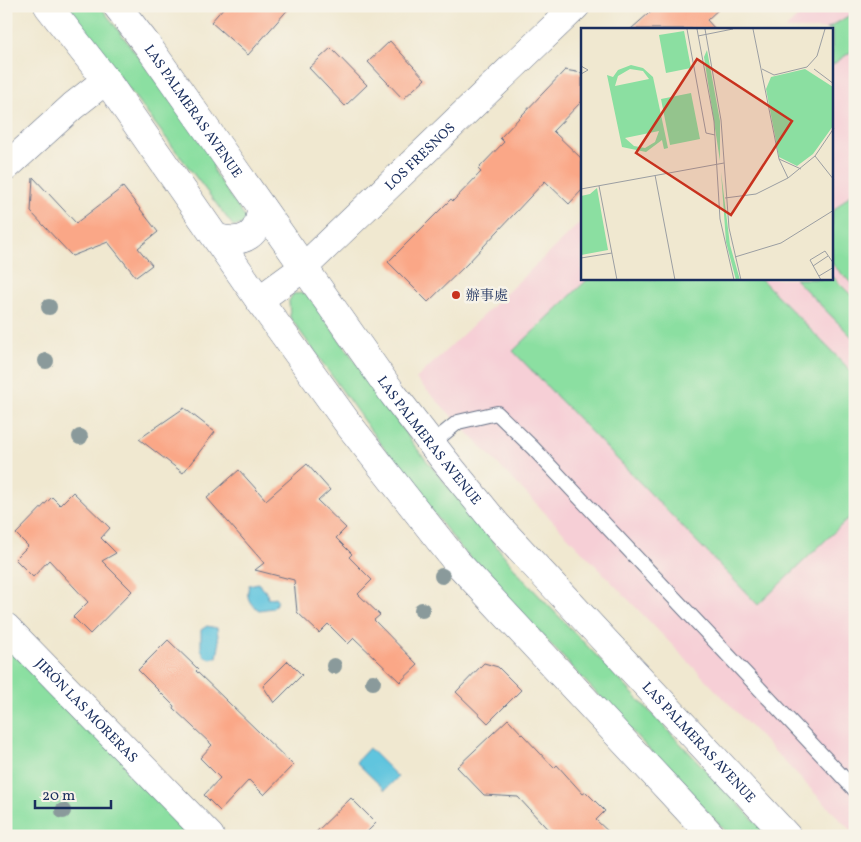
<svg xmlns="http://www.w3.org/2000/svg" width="861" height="842" font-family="Vollkorn,'Noto Serif SC',serif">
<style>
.built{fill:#f6cfd6}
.green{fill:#8bdfa1;stroke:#538780}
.water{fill:#61c5de;stroke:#3e7a9e}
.building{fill:#faa787}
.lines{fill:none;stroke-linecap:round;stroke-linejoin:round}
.lane-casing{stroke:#667086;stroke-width:16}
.street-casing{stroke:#667086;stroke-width:29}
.secondary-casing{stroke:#667086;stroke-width:29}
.lane{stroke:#fff;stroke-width:14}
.street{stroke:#fff;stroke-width:28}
.secondary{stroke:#fff;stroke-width:28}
.tree{fill:#8a9a9b}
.poi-dot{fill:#c8321e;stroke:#f7f3e8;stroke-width:2}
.labels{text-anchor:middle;stroke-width:5;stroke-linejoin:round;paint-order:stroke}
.street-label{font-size:14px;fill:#1b2f5e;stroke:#f7f3e8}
.poi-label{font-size:14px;fill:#1b2f5e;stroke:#f7f3e8;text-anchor:start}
.inset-road{fill:none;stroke:#9b9ea2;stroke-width:1}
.view{fill:#c8321e;fill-opacity:0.15;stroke:#c8321e;stroke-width:2.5}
.inset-edge{fill:none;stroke:#1b2f5e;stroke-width:2.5}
</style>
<rect width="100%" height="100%" fill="#f7f3e8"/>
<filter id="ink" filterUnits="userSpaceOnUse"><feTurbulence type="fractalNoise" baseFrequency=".02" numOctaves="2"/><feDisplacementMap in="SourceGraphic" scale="10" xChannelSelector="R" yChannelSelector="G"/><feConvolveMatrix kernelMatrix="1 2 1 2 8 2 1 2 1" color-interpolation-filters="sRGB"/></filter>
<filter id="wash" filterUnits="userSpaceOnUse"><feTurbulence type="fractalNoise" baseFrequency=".0096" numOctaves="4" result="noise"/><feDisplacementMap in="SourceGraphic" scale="20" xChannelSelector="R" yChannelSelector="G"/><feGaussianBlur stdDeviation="1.12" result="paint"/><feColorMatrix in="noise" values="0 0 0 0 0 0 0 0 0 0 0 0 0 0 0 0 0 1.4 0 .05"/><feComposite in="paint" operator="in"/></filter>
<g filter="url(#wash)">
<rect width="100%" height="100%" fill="#f0e8d0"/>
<polygon class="built" points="809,6 855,6 855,835 416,379 582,221 582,279 832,279 832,29 785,29"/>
<g class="green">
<polygon points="61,6 100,6 212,154 214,172 248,222 234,227 96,46"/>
<polygon points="855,12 855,49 832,65 832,29 827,29"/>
<polygon points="855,190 855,287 832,264 832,212"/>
<polygon points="832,276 855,299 855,340 795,279 832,279"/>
<polygon points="588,279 761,279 855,375 855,512 758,605 513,351"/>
<polygon points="304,293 314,303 414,445 524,580 769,836 730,836 460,547 371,431 290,317 289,301 293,294"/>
<polygon points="6,635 200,836 6,836"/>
</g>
<g class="water">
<path d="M258,583L267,593L268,599L275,597L278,601L273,608L259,610C248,603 246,597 249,585Z"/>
<polygon points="207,626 217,628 219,646 217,657 211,659 204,656 201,649 201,630"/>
<polygon points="369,748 398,777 385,790 356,762"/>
</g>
<g id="blocks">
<g class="building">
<polygon points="225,6 291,6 248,55 211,22"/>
<polygon points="657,6 722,6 707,20 715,29 631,29"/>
<polygon points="390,41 425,79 403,99 368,62"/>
<polygon points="331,48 367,85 345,106 309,68"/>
<polygon points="565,70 582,73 582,101 553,131 582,159 582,190 569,204 545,181 467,264 428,302 388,262 451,199 453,201 481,172 478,169 504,142 500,138"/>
<polygon points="33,177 76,223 123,187 158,232 138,248 152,265 136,277 108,242 72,256 31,212"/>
<polygon points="184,408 215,432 183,473 139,439"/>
<polygon points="307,464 330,490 318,501 346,528 336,538 352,554 349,557 372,580 358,594 380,615 374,620 418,665 400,682 354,638 348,644 328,624 319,633 297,612 294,580 255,570 264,563 207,498 239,470 266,500"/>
<polygon points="73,492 110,528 101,538 116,553 102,561 132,591 90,634 73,617 88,602 49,560 33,577 15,559 28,546 16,534 52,497 60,505"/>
<polygon points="168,640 198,669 196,671 293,765 264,795 249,780 220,811 204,795 220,778 200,758 212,745 173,708 174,706 138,670"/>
<polygon points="288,661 302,675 274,703 263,686"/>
<polygon points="484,663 498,667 521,690 488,723 456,692"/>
<polygon points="508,719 554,768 557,765 583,794 586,792 605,811 596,820 613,836 554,836 518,797 484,795 457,767"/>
<polygon points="351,798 376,823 363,836 312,836"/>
</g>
</g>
</g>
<g filter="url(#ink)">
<use href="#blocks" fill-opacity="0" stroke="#667086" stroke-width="1"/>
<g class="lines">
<g class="lane-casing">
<polyline id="lane" points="431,444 458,422 497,413 533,448 855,790"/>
</g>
<g class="street-casing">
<g id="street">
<polyline points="6,167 73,106 106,80"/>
<path id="s1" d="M259,300L303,268L576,6"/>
<path id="s2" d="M6,627L210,836"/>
</g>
</g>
<g class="secondary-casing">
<g id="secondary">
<polyline points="48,6 106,80 259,300 349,425 455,560 712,836"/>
<path id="s3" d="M117,6L148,46L393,394L445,461L497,525L787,836"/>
<path d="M218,238C244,245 260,235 261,207"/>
</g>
</g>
<use href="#lane" class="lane"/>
<use href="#street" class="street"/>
<use href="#secondary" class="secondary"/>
</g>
<g class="tree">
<circle cx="49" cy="307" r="8"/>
<circle cx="46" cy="361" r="8"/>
<circle cx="80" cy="437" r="8"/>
<circle cx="442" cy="576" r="8"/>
<circle cx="422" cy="610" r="8"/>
<circle cx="334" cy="666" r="8"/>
<circle cx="373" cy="682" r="8"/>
<circle cx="63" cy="811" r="8"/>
</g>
</g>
<circle class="poi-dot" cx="456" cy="295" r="5"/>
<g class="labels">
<g class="street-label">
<text dy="5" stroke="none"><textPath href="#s3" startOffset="130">LAS PALMERAS AVENUE</textPath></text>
<text dy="5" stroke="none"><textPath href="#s1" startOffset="216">LOS FRESNOS</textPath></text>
<text dy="5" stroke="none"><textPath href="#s3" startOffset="535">LAS PALMERAS AVENUE</textPath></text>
<text dy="5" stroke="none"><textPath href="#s2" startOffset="116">JIRÓN LAS MORERAS</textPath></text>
<text dy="5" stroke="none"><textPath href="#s3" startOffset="940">LAS PALMERAS AVENUE</textPath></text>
</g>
<g class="poi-label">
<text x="466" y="300">辦事處</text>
</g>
</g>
<g transform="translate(581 28)">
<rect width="252" height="252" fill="#f0e8d0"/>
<path d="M103,3L110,40L85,45L78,7ZM126,22L139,93V133L123,29ZM50,37L62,40L72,49L87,120L83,121L81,112L65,124L41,119L26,47L32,49L37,42ZM49,41L62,43L68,51L34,58L37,48ZM78,103L74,114L64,120L53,118L44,110ZM224,41L252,59V98L232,126L216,138L198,129L185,61L190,49ZM110,65L119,111L89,117L80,71ZM140,144L149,217L159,252H155L145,214ZM16,160L27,222L0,227V168L9,166Z" fill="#8bdfa1" fill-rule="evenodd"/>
<path class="inset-road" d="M106,1L125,105L134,107M116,1L133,93L139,191L153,252M124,1L140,92L148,200L160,252M172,1L198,131L207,150M117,8L152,1M0,38L7,42L0,46M181,41L193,47L226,39L236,28L244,1M233,41L253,56M234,128L253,152M198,131L220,141M74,147L94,252M18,158L36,252M0,161L143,135M144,170L175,166L207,150L234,128L253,100M154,229L200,215L253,182M0,230L31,225M232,238L247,228M238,248L253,239M240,252L229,232L244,223L253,236"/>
<path class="view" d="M116,31L211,93L150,187L55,125Z"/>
<rect width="252" height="252" class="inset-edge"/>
</g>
<rect width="861" height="842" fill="none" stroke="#f7f3e8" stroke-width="25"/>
<path d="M35 800v8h76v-8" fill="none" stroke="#1b2f5e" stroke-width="2.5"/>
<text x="42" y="800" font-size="15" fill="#1b2f5e" stroke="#f7f3e8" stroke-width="4" paint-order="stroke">20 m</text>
</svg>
